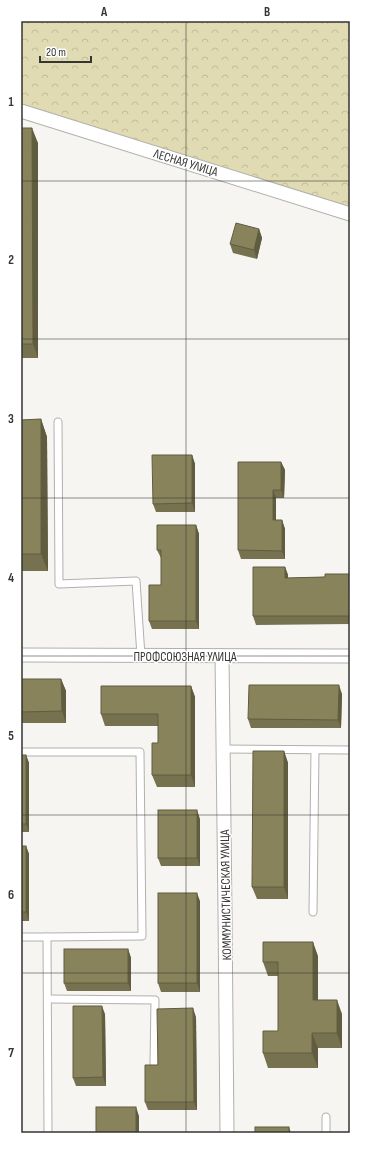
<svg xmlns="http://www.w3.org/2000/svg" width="371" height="1154" font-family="'Sofia Sans Condensed',sans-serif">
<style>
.forest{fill:url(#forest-crowns)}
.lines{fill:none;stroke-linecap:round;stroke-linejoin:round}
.service-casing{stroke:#b1b0ad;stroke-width:9}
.minor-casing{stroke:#b1b0ad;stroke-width:15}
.service{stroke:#fff;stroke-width:7}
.minor{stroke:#fff;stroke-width:13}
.wall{fill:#76714e}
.shaded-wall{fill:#605c40}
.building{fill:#89835b;stroke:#605c40}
.grid{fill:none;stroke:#353533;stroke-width:1;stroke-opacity:0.55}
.labels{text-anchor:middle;stroke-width:3;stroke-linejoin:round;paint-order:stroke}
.street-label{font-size:13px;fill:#353533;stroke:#fff}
.neatline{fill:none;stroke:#353533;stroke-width:1.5}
.grid-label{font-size:13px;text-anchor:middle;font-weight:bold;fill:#353533}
</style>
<defs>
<pattern id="forest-crowns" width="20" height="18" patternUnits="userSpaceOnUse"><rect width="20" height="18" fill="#e0dbb2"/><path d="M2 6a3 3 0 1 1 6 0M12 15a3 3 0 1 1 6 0" fill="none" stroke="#c1bd9a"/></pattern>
</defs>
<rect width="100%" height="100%" fill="#f6f5f2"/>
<polygon class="forest" points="21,21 350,21 350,214 21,111"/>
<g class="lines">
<g class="service-casing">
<g id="service">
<polyline points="58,422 59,584 136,581 141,656"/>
<polyline points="223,749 350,750"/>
<polyline points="21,752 140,752 142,936 47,937"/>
<polyline points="313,912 315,750"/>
<polyline points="21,937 47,937 48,1133"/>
<polyline points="48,999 155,1000 154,1063"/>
<polyline points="326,1117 326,1133"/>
</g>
</g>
<g class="minor-casing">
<g id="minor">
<polyline points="21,111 350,214"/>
<polyline points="21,655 350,656"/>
<polyline points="222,656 225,912 227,1133"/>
</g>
</g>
<use href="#service" class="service"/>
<use href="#minor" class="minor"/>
</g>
<g class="wall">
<polygon points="21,128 38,143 38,358 21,358"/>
<polygon points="259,229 262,238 257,259 233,253 230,244"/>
<polygon points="41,419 47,437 48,571 21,571 21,420"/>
<polygon points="192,455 195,464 195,512 156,512 153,504"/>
<polygon points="281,462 285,470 284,498 276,498 276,520 282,520 285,529 285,559 241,559 238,550"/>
<polygon points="196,525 199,534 199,629 152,629 149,621 161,585 161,558 157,550"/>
<polygon points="285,567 288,575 288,578 350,576 350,624 256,625 253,616"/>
<polygon points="21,679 61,679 66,691 66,723 21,723"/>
<polygon points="191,686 195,697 195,787 157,787 152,775 158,743 158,726 105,726 101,714"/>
<polygon points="342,694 341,728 251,728 248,719"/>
<polygon points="284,751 288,763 288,899 257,899 252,887"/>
<polygon points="21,755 26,755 29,763 29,832 21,832"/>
<polygon points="200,819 200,866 161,866 158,858"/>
<polygon points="21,846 26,846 29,854 29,921 21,921"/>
<polygon points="200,901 200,992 161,992 158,983"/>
<polygon points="128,949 131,958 131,991 67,991 64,983"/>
<polygon points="318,956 318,1000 342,1014 342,1048 318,1048 318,1068 268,1068 263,1053 278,1031 278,976 268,976 263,962"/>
<polygon points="105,1014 106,1086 76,1086 73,1078"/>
<polygon points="196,1017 197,1110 148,1110 145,1102 158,1065"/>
</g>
<g class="shaded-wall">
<polygon points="32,128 38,143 38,358 33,344"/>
<polygon points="259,229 262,238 257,259 254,250"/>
<polygon points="41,419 47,437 48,571 41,554"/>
<polygon points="192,455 195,464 195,512 192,503"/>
<polygon points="281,462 285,470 284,498 281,490"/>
<polygon points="273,490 276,498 276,529 273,520"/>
<polygon points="282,520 285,529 285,559 282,551"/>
<polygon points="196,525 199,534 199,629 196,621"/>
<polygon points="285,567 288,575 288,586 285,578"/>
<polygon points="61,679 66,691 66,723 62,711"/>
<polygon points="339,685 342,694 341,728 338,720"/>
<polygon points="191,686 195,697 195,787 191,775"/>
<polygon points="284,751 288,763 288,899 284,887"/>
<polygon points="26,755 29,763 29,832 26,824"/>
<polygon points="197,810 200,819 200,866 197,858"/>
<polygon points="26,846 29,854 29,921 26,912"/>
<polygon points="197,893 200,901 200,992 197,983"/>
<polygon points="313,942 318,956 318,1014 313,1000"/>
<polygon points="128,949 131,958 131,991 128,983"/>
<polygon points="337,1000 342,1014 342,1048 337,1033"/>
<polygon points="102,1006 105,1014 106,1086 103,1077"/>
<polygon points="193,1008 196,1017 197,1110 194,1102"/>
<polygon points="312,1033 318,1048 318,1068 312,1053"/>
<polygon points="136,1107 139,1116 139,1133 136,1133"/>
<polygon points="289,1127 291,1133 289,1133"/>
</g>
<g class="building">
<polygon points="21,128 32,128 33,344 21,344"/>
<polygon points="236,223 259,229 254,250 230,244"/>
<polygon points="41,419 41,554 21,554 21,420"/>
<polygon points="152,455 192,455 192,503 153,504"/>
<polygon points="238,462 281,462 281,490 273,490 273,520 282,520 282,551 238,550"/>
<polygon points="157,525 196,525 196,621 149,621 149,585 161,585 161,550 157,550"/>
<polygon points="253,567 285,567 285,578 325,577 325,574 349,574 350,616 253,616"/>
<polygon points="21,679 61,679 62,711 21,712"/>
<polygon points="249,685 339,685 338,720 248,719"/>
<polygon points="101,686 191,686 191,775 152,775 152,743 158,743 158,714 101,714"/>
<polygon points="253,751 284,751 284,887 252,887"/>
<rect x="21" y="755" width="5" height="69"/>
<rect x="158" y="810" width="39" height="48"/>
<rect x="21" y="846" width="5" height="66"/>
<rect x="158" y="893" width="39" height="90"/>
<polygon points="263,942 313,942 313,1000 337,1000 337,1033 312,1033 312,1053 263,1053 263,1031 278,1031 278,962 263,962"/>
<rect x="64" y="949" width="64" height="34"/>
<polygon points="73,1006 102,1006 103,1077 73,1078"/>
<polygon points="193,1008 194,1102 145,1102 145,1065 158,1065 157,1009"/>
<rect x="96" y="1107" width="40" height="26"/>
<rect x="255" y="1127" width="34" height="6"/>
</g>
<path class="grid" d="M186,21V1133M21,181H350M21,339H350M21,498H350M21,656H350M21,815H350M21,973H350"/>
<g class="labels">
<g class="street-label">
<text transform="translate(186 162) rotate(17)" y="5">ЛЕСНАЯ УЛИЦА</text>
<text x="185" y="661">ПРОФСОЮЗНАЯ УЛИЦА</text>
<text transform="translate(225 895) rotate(-91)" y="5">КОММУНИСТИЧЕСКАЯ УЛИЦА</text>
</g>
</g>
<rect width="371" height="1154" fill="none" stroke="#ffffff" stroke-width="44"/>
<path d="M40 56v6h51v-6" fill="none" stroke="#353533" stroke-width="2"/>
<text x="46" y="56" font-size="12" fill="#353533" stroke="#ffffff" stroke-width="3" paint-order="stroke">20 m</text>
<rect x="22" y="22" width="327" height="1110" class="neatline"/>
<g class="grid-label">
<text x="104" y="16">A</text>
<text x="267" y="16">B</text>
<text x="11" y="106">1</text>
<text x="11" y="264">2</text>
<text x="11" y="423">3</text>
<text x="11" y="582">4</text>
<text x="11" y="740">5</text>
<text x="11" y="899">6</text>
<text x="11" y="1057">7</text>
</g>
</svg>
